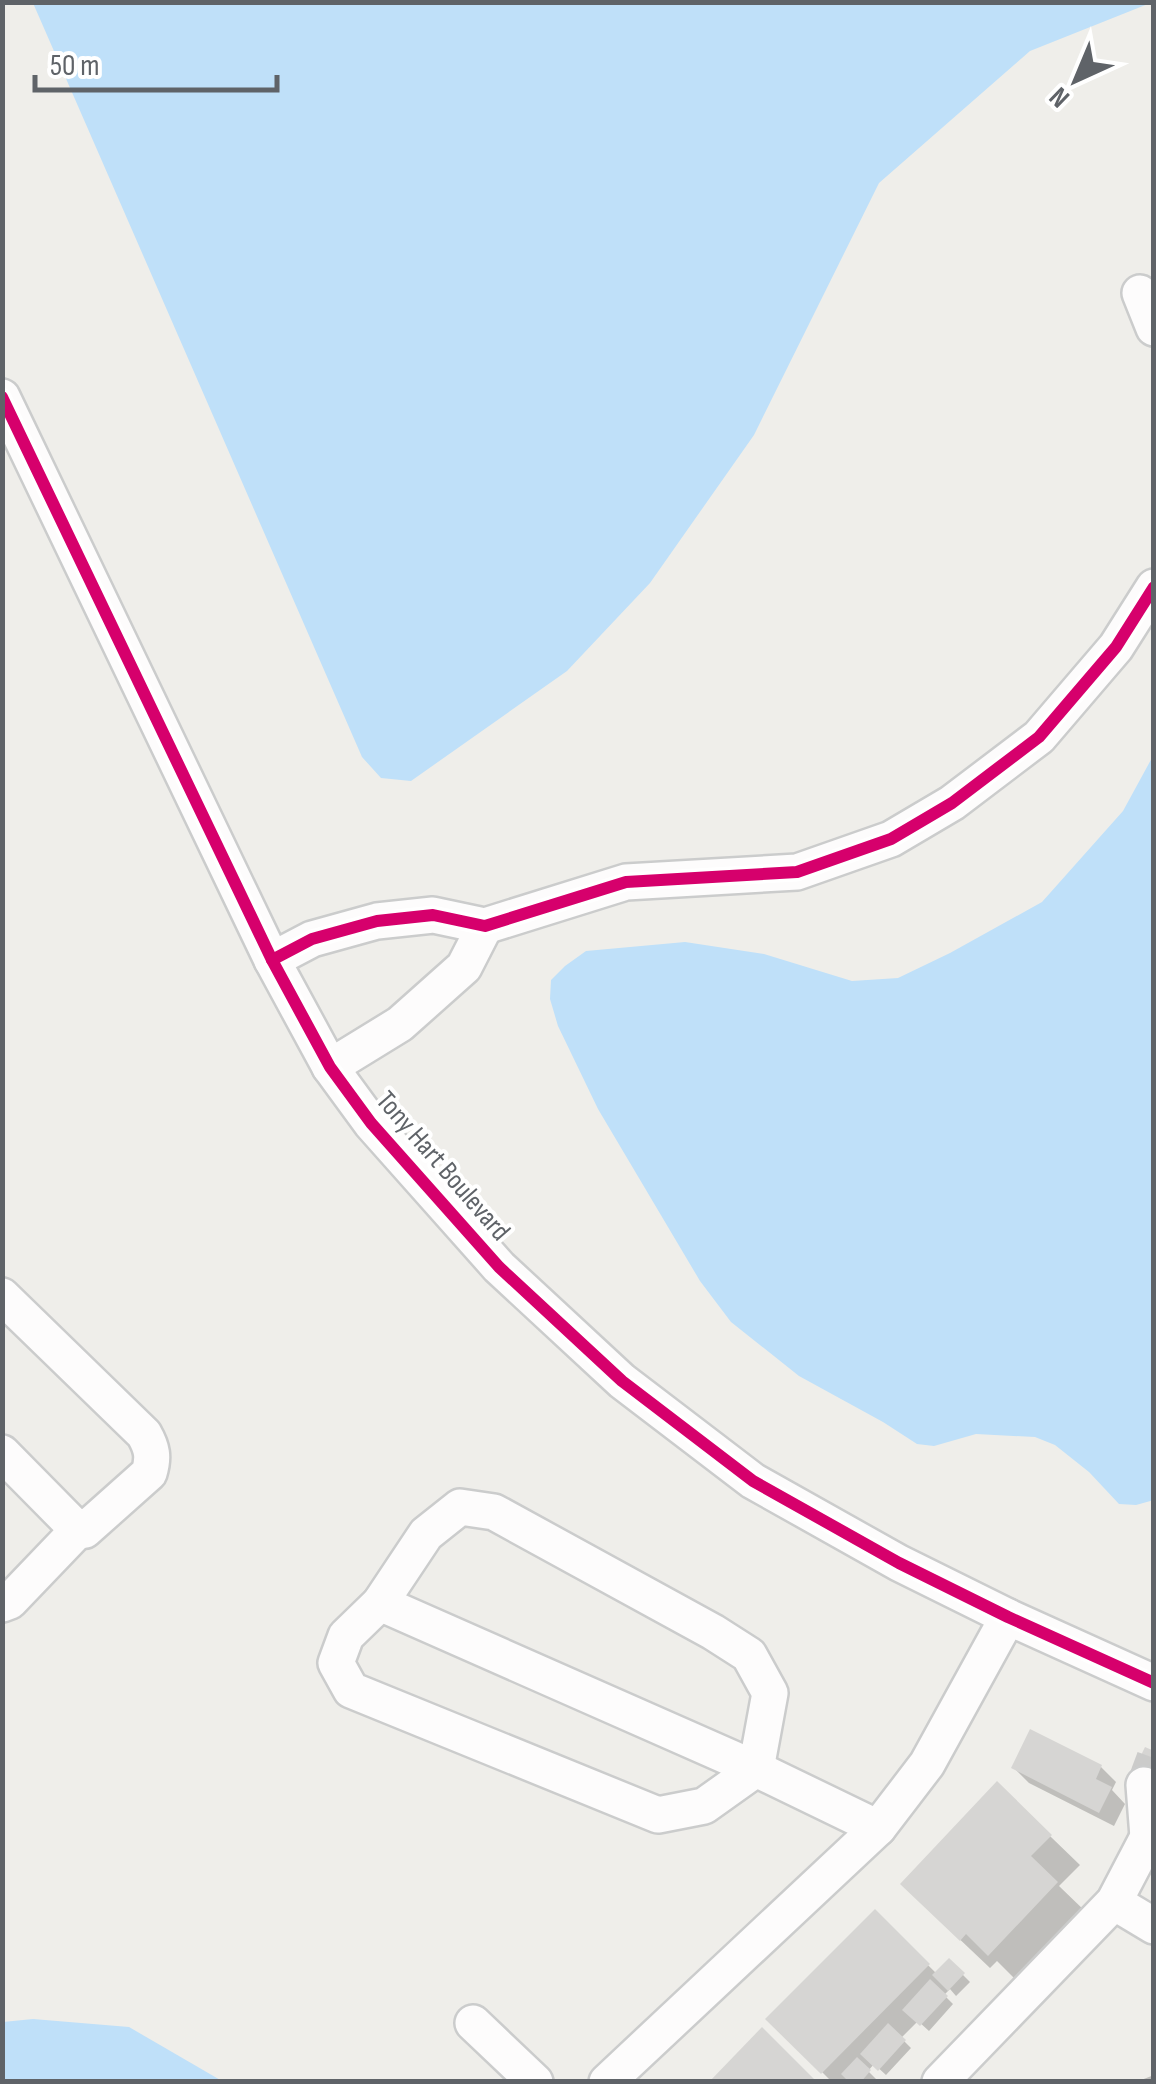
<svg xmlns="http://www.w3.org/2000/svg" width="1156" height="2084" font-family="'Sofia Sans Condensed',sans-serif">
<style>
.water{fill:#bfe0f9}
.shadow{fill:#0003}
.building{fill:#d6d5d3}
.lines{fill:none;stroke-linecap:round;stroke-linejoin:round}
.minor-tunnel{stroke:#cbcbca;stroke-width:35;stroke-dasharray:35 18;stroke-linecap:butt}
.minor-casing{stroke:#cbcccc;stroke-width:40}
.minor{stroke:#fdfcfc;stroke-width:35}
.cycleway-casing{stroke:#fff;stroke-width:19}
.cycleway{stroke:#d6006c;stroke-width:12}
.labels{text-anchor:middle;stroke-width:8;stroke-linejoin:round;paint-order:stroke}
.street-label{font-size:28px;fill:#5f6368;stroke:#fff}
</style>
<rect width="100%" height="100%" fill="#efeeea"/>
<g class="water">
<polygon points="1153,2 1030,51 879,183 754,435 650,583 567,671 411,781 381,778 362,757 33,3"/>
<polygon points="1153,756 1154,1500 1136,1505 1119,1504 1089,1472 1055,1445 1035,1437 976,1434 934,1446 917,1444 883,1422 799,1376 731,1322 700,1281 598,1109 558,1026 550,999 551,980 565,966 586,951 685,942 764,954 852,981 898,978 950,953 1042,902 1123,811"/>
<polygon points="33,2019 129,2027 222,2081 3,2081 3,2022"/>
</g>
<g class="shadow">
<polygon points="1101,1767 1116,1782 1112,1790 1125,1804 1114,1826 1029,1783 1014,1768"/>
<polygon points="997,1785 1080,1865 1059,1886 1086,1912 1019,1983 997,1961 990,1968 932,1913"/>
<polygon points="875,1913 937,1974 949,1961 970,1982 956,1996 950,1989 944,1995 953,2004 929,2031 918,2021 901,2038 911,2048 886,2075 874,2064 868,2071 876,2079 874,2082 832,2082 769,2019"/>
<polygon points="1154,2075 1154,2082 1136,2082"/>
</g>
<g class="building">
<polygon points="1030,1729 1102,1765 1096,1779 1112,1787 1099,1813 1011,1768"/>
<polygon points="1145,1747 1154,1751 1154,1790 1130,1778"/>
<polygon points="997,1781 1052,1835 1031,1856 1058,1882 988,1956 966,1934 960,1941 900,1884"/>
<polygon points="875,1909 930,1964 821,2074 765,2019"/>
<polygon points="949,1958 965,1973 948,1991 932,1975"/>
<polygon points="930,1979 948,1996 920,2026 902,2010"/>
<polygon points="888,2023 906,2040 878,2071 860,2054"/>
<polygon points="762,2027 817,2082 709,2082"/>
<polygon points="857,2057 871,2070 861,2082 849,2082 841,2074"/>
</g>
<g class="lines">
<polyline class="minor-tunnel" points="1144,1785 1154,1758"/>
<g class="minor-casing">
<g id="minor">
<polyline points="1140,293 1154,328"/>
<polyline points="2,397 272,960 330,1067 371,1123 499,1267 622,1381 753,1481 899,1563 1008,1617 1154,1683"/>
<polyline points="272,960 312,939 377,921 433,915 485,926 626,882 797,872 891,839 952,803 1039,737 1116,647 1154,587"/>
<polyline points="330,1067 400,1024 464,967 485,926"/>
<path d="M2,1296L144,1434C152,1448 154,1457 149,1473L85,1530L74,1526L2,1453"/>
<polygon points="460,1507 494,1512 713,1632 749,1655 770,1693 756,1769 704,1806 658,1815 351,1690 336,1663 346,1636 380,1603 426,1534"/>
<polyline points="380,1603 756,1769 878,1828"/>
<polyline points="2,1604 10,1601 79,1529"/>
<polyline points="1144,1785 1148,1837"/>
<polyline points="1114,1902 1154,1926"/>
<polyline points="473,2023 535,2082"/>
<polyline points="607,2082 878,1828 927,1764 1008,1617"/>
<polyline points="940,2082 1114,1902 1148,1837 1154,1832"/>
</g>
</g>
<use href="#minor" class="minor"/>
<g class="cycleway-casing">
<g id="cycleway">
<polyline points="2,397 272,960 330,1067 371,1123 499,1267 622,1381 753,1481 899,1563 1008,1617 1154,1683"/>
<polyline points="272,960 312,939 377,921 433,915 485,926 626,882 797,872 891,839 952,803 1039,737 1116,647 1154,587"/>
</g>
</g>
<use href="#cycleway" class="cycleway"/>
</g>
<g class="labels">
<g class="street-label">
<text transform="translate(444 1165) rotate(49)" y="10">Tony Hart Boulevard</text>
</g>
</g>
<rect width="1156" height="2084" fill="none" stroke="#5f6368" stroke-width="10"/>
<g transform="translate(1076 80) rotate(224)" stroke="#ffffff" stroke-width="8" paint-order="stroke">
<path d="M0-8L18 38L0 25L-18 38Z" fill="#5f6368"/>
<text y="-15" font-size="28" font-weight="bold" text-anchor="middle" fill="#5f6368">N</text>
</g>
<path d="M35 75v15h242v-15" fill="none" stroke="#5f6368" stroke-width="5"/>
<text x="50" y="75" font-size="30" fill="#5f6368" stroke="#ffffff" stroke-width="8" paint-order="stroke">50 m</text>
</svg>
